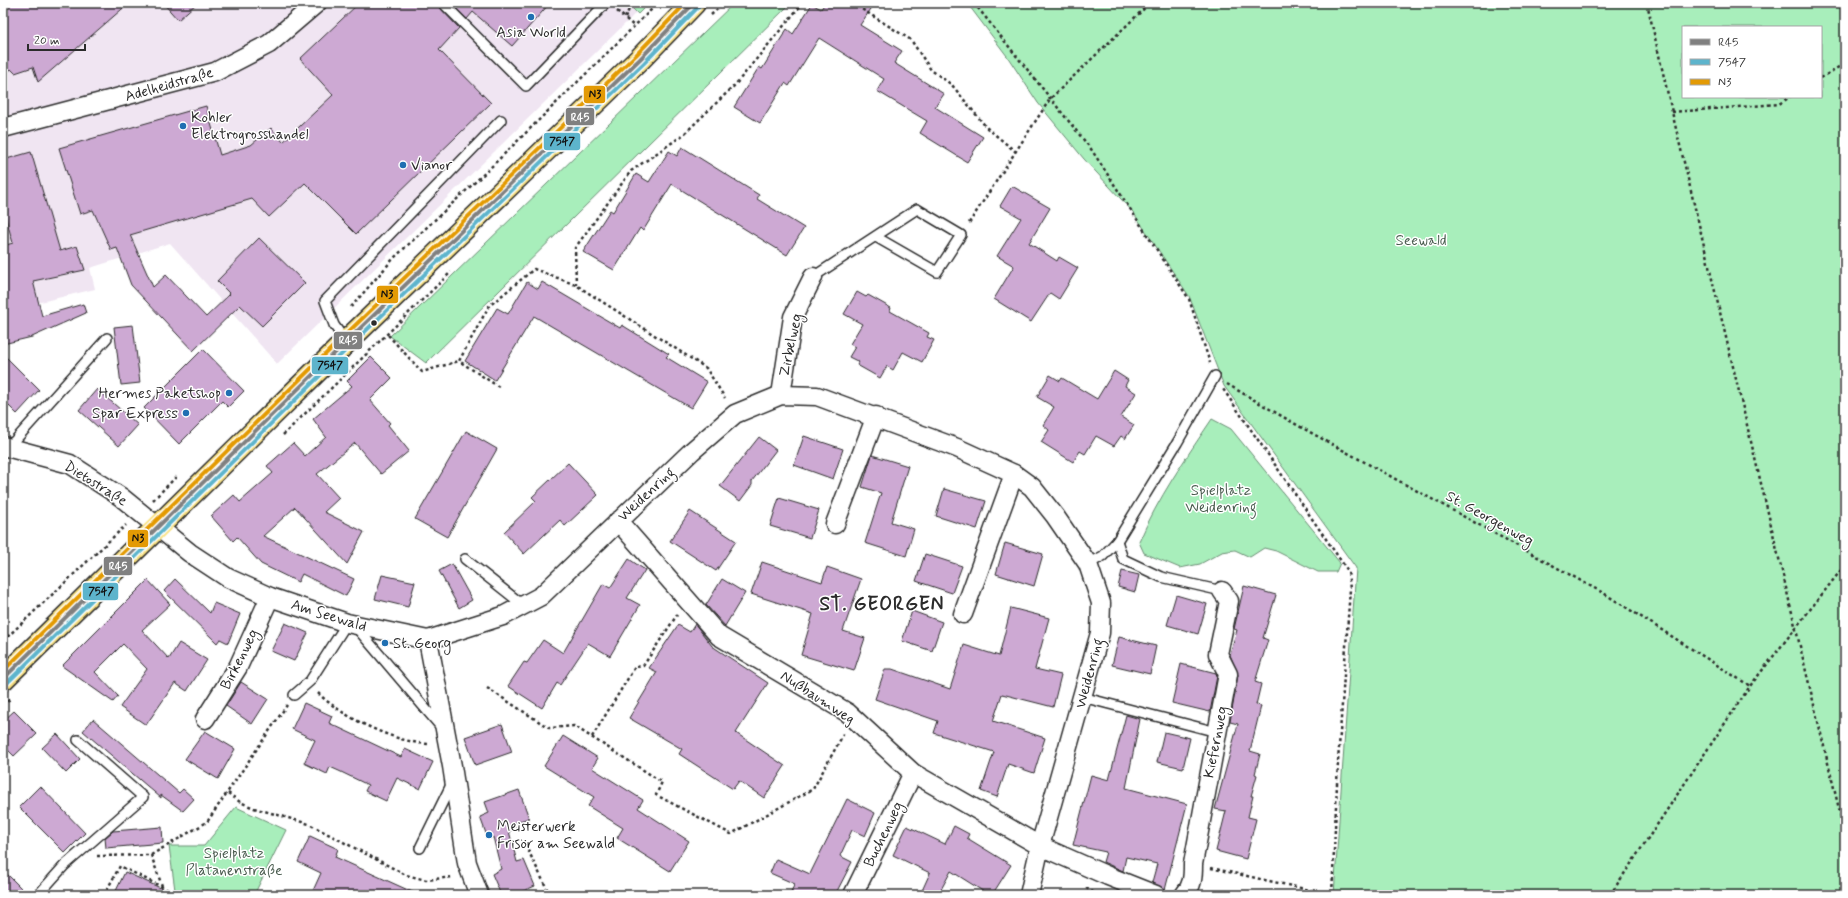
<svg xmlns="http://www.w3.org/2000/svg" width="1848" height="898" font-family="Mynerve,sans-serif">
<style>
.built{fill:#f0e5f2}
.green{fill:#a8eebb;stroke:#6a8c73;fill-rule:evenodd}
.building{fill:#cda9d3;stroke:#2b2b2b}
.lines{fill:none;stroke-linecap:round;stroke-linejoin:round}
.lane-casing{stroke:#2b2b2b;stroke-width:12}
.street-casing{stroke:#2b2b2b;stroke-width:21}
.primary-casing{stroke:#2b2b2b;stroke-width:25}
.path{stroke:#2b2b2b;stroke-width:2.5;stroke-dasharray:3 3;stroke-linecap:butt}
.lane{stroke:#fff;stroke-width:9}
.street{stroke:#fff;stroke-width:18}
.primary{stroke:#f9e181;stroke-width:22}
.bus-1-casing{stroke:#fff;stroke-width:7}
.bus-2-casing{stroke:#fff;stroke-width:7}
.bus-3-casing{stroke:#fff;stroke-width:7}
.bus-1{stroke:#808080;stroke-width:4}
.bus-2{stroke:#5db4cc;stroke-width:4}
.bus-3{stroke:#e39a04;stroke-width:4}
.poi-dot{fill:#1f6fb2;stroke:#fff;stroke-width:1.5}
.bus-dot{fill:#2b2b2b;stroke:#fff;stroke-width:1.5}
.labels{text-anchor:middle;stroke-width:3;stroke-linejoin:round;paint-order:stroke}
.poi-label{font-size:15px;fill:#2b2b2b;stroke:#fff;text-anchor:start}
.street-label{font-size:15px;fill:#2b2b2b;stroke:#fff}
.park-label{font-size:15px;fill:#4a5c4f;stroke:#fff}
.district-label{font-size:19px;font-weight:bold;letter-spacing:1px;fill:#2b2b2b;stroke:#fff}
.line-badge{stroke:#fff;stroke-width:1.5}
.badge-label{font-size:11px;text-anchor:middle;font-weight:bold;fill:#fff}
.pale-badge-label{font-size:11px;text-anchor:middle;font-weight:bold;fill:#111}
</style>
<rect width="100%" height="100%" fill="#fff"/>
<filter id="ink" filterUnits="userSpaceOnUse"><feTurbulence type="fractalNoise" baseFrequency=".025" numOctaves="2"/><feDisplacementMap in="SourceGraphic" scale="8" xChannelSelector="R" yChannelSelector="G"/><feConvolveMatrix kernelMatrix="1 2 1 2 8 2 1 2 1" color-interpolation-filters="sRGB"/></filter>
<g filter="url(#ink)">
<polygon class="built" points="3,3 644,3 631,18 277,364 170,243 90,268 95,289 3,311"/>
<g class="green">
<polygon points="627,3 649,3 638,14"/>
<polygon points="734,3 791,3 426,363 390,336"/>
<path d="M967,3H1845V895H1334L1356,568L1224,386L1189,296L1133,212L1084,159L1038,103L1007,56ZM1683,27H1821V97H1683Z"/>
<path d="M1212,419L1231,429L1340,563L1336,572H1318L1276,551L1264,548L1250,557L1235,550L1222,552L1200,564L1180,568L1144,553L1139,542C1158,498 1185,459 1212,419Z"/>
<polygon points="236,807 286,830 254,895 185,895 175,890 169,846 204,846"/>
</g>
<g class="building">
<polygon points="3,3 129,3 38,82 33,67 15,73 11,69 3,77"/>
<polygon points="163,3 197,3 178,20"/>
<polygon points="359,3 437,3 439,7 459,28 439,50 491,103 356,234 305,183 269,217 252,199 130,235 153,287 166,275 206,317 230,294 217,281 259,238 305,283 262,326 240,305 193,351 131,285 117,248 111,250 93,210 80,214 59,148 206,106 220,155 251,145 271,128 283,142 333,95 300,59"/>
<polygon points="451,3 550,3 512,46 473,12 467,19"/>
<polygon points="825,3 875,3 860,25 902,51 894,63 944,94 935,107 983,137 967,162 920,133 927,121 877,91 884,79 819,38 789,86 785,83 760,123 734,107 759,67 762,69 787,29 793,34 812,4 821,9"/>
<polygon points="682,147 759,195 757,199 804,228 787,255 672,184 643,231 640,228 614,270 583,252 610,210 613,212 636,174 649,182 669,151 677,156"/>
<polygon points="31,152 60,251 77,246 85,270 33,281 42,316 83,304 86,313 32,337 3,344 3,246 13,243 3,208 3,160"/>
<polygon points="1012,186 1050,208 1029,243 1057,261 1059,257 1078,268 1059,299 1050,293 1031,322 994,299 1014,266 997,256 1021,218 1000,206"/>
<polygon points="527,282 538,289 542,282 620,328 622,325 669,354 666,357 707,382 691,408 534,316 495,380 465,361 497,308 508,314"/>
<polygon points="857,292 866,297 868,295 891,308 890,311 929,333 927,337 934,340 922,362 903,352 893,370 887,366 880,378 857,365 859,362 849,357 855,347 850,344 862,324 844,314"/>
<polygon points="133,325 140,383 121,385 114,327"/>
<polygon points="203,349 244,391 228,407 222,401 179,444 144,408"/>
<polygon points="3,354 39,390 17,414 3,400"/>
<polygon points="371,357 392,378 370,400 390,423 388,425 409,451 381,474 355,443 317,474 339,498 324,512 364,532 347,564 295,507 263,536 354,579 346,596 302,574 298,582 261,564 237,537 233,541 211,516 234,495 240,502 273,473 267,466 293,443 305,456 326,437 313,419 352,386 347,381"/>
<polygon points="1114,371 1128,380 1125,386 1136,393 1121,417 1134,425 1125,439 1121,436 1114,446 1096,436 1085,454 1080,451 1073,462 1041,442 1049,430 1043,425 1054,407 1037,397 1050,375 1060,381 1062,378 1097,399"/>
<polygon points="97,389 138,425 119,446 79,410"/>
<polygon points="466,431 497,449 447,537 415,519"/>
<polygon points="804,436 843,449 833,479 794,465"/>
<polygon points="759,437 776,450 752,481 752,485 740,501 720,486"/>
<polygon points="872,455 908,466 891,522 914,529 906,556 865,543 881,493 862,487"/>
<polygon points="568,463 598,495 565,526 560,520 524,554 504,532 536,501 532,497"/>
<polygon points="944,489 986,501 977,529 936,516"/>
<polygon points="779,498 819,510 810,538 770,526"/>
<polygon points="690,511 736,541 716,571 670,541"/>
<polygon points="1005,543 1043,554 1034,586 996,574"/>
<polygon points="925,554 962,566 952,593 916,581"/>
<polygon points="629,559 645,570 627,598 640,605 610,656 588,643 560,685 557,683 542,708 508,686 524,662 527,663 543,640 563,653 603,584 610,588"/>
<polygon points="762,562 822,582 827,567 861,579 843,631 865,638 854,671 801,655 813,614 751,594"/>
<polygon points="452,564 472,600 459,608 439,571"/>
<polygon points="1122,571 1139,575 1135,592 1118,587"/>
<polygon points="382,575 415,582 408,607 375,599"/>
<polygon points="175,579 210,613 214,603 240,614 228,643 220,639 217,643 164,591"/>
<polygon points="722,579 745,593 725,626 706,605"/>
<polygon points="148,580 170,604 142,630 169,659 179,643 207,660 187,691 175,683 146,725 120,707 147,669 123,644 95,672 118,696 113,702 62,666"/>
<polygon points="1244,586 1276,595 1263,638 1268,640 1255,682 1261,684 1256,705 1261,706 1250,751 1260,754 1255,774 1257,775 1251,796 1253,796 1248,817 1256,819 1246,859 1216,851 1226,811 1215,809 1238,724 1230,722 1238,675 1230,655 1237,630 1234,629"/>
<polygon points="1176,595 1207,604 1198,634 1167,625"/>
<polygon points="1011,608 1049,618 1035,669 1061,675 1053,707 1002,694 993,721 1045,738 1034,773 1008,764 997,797 981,791 994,752 934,733 938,721 875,699 885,669 892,669 950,689 964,645 999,656"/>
<polygon points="912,611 942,622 932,651 902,641"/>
<polygon points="285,623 308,633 294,661 271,651"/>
<polygon points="695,624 712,646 768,683 736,733 785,766 764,798 739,781 733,789 679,754 682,749 629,718 657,672 649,668 678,625 690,632"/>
<polygon points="1119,637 1156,646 1150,674 1112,665"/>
<polygon points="1181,664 1216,673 1217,676 1210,712 1172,703"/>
<polygon points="241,682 268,699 252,724 226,706"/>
<polygon points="304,703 332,716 329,723 401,757 405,749 433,762 420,789 397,778 386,801 365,791 368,785 339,771 330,767 327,774 304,763 315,740 292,729"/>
<polygon points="14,711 37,734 14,756 3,745 3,721"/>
<polygon points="1126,715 1140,719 1126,788 1187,804 1165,890 1152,882 1157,864 1126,857 1123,871 1103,862 1106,852 1073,845 1091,775 1109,780"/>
<polygon points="93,719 179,793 183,789 194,799 183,811 161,795 161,798 83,731"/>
<polygon points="502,724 512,752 475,765 465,737"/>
<polygon points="205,731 235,749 218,779 185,759"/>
<polygon points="1164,732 1190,738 1183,768 1157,762"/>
<polygon points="57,734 80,759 66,773 42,748"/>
<polygon points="563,736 598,758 592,768 643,800 638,808 689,841 670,871 617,838 623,828 588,806 594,797 544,766"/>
<polygon points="40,786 85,833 65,853 19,807"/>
<polygon points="519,790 529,818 513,823 516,829 509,831 517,862 524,860 535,886 514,895 501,895 492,874 501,869 493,837 488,839 480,817 489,813 485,802"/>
<polygon points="847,799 875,813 865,836 852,830 840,856 852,862 835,895 789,895 795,884 770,873 776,859 810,874"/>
<polygon points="907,826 945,844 954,826 969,834 967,838 1011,865 992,895 989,895 951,871 938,895 920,895 930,873 893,855"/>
<polygon points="162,827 163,843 106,848 105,838 113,831"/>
<polygon points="310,836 338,849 335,857 419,895 311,895 321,873 298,862"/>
<polygon points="3,870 28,895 3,895"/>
<polygon points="125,872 176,895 114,895"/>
</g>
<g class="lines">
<g class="lane-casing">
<g id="lane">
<polyline points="443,3 526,86 606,3"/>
<polyline points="813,277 917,209 961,235 937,272 876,237"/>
<polyline points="346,342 334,325 325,301 501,120"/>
<polyline points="9,447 107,338"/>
<polyline points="1117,541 1123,559 1161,577 1222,591"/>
<polyline points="465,559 523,605"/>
<polyline points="1088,564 1103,556 1117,541 1177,443 1215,376"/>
<polyline points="356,627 441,727"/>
<polyline points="294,695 310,681 347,623"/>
<polyline points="1082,697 1217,732"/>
<polyline points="420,848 452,783"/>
<polyline points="38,895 64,866 143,797 78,740"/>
</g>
</g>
<g class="street-casing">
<g id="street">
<polyline points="3,128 215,72 269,44 317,3"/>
<polyline points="781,395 793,317 813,277"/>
<polyline points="3,446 70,464 121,497 190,553 228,578 270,597 347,623 428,640 503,616 541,596 692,451 735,414 781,395 817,396 957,448 1014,474 1032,487 1055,516 1088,564 1101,603 1100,633 1040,846 1029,895"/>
<polyline points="618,521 719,636 848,713 913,773 1040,846 1108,876 1156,895"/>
<polyline points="835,524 876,416"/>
<polyline points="963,614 1014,474"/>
<polyline points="428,640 452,766 467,863 479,895"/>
<polyline points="205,719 238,667 270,597"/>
<polyline points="853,895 913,773"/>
<path d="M1184,895C1193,886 1193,876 1193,864L1228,674L1218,654L1229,601L1222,591"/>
</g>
</g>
<g class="primary-casing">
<polyline id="primary" points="3,679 346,342 640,59 694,3"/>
</g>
<g class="path">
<polyline points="852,3 911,40 931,70 952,85 987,128 1016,152"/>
<polyline points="974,3 1091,149 1189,299 1210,363"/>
<polyline points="1647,3 1672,112 1845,834"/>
<polyline points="617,11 635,27"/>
<polyline points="711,15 724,3"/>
<polyline points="625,18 632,3"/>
<polyline points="1821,78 1845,63"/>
<polyline points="1672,112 1779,104 1790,97"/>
<polyline points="969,223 1050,99 1150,3"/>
<polyline points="576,285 575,248 631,171 683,135 735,85 801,5 804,3"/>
<polyline points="351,307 394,258 488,170 658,3"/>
<polyline points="388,335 422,372 459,361"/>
<polyline points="1227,384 1297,425 1605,594 1750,686"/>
<polyline points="499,387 459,361 489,306 534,269 576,285 706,368 725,398"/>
<polyline points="283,435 451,272"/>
<polyline points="153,500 178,475"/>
<polyline points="3,641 126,525"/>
<polyline points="487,688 549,728 574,726 662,782 656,795 731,834 813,789 844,733"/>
<path d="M318,693C342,717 395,743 430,744"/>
<polyline points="3,706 10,699"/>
<polyline points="592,737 635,667 643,666 677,615"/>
<polyline points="228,793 240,802 254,808 309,824 406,875 426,880 453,877"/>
<polyline points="528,850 550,895"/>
<polyline points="151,855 162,886"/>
<polyline points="97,856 151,855 207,822 287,705"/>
<polyline points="1211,868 1332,895 1338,762 1350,589 1348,571 1223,389"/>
<polyline points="1086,888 1098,895"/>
<polyline points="104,895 120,866 178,895"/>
<polyline points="1610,895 1750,686 1845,565"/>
</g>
<use href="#lane" class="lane"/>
<use href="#street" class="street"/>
<use href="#primary" class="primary"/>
<g class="bus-1-casing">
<polyline id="bus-1" points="3,679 346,342 640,59 694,3"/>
</g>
<g class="bus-2-casing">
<polyline id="bus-2" points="7,683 350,346 644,63 698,7"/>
</g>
<g class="bus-3-casing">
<polyline id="bus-3" points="3,671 342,338 636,55 686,3"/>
</g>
<use href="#bus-1" class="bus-1"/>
<use href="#bus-2" class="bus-2"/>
<use href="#bus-3" class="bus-3"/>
</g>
</g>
<g class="poi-dot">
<circle cx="531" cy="17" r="4"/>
<circle cx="183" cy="126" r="4"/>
<circle cx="403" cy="165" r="4"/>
<circle cx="229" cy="393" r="4"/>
<circle cx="186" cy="413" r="4"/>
<circle cx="385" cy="643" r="4"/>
<circle cx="489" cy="835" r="4"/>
</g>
<circle class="bus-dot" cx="374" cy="323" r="3.5"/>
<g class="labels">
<g class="poi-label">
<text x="531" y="37" text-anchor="middle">Asia World</text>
<text x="191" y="122">Kohler<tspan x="191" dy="17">Elektrogrosshandel</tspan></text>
<text x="411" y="170">Vianor</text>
<text x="221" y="398" text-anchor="end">Hermes Paketshop</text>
<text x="178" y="418" text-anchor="end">Spar Express</text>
<text x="393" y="648">St. Georg</text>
<text x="497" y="831">Meisterwerk<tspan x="497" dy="17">Frisör am Seewald</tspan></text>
</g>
<g class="street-label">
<text transform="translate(169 84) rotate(-16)" y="5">Adelheidstraße</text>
<text transform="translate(790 345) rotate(-78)" y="5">Zirbelweg</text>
<text transform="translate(96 483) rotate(32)" y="5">Dietostraße</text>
<text transform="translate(646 494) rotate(-43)" y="5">Weidenring</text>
<text transform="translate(1490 518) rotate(29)" y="5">St. Georgenweg</text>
<text transform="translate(329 615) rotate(17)" y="5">Am Seewald</text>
<text transform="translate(239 659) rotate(-63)" y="5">Birkenweg</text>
<text transform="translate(1089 673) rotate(-75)" y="5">Weidenring</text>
<text transform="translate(818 697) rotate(33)" y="5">Nußbaumweg</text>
<text transform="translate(1215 742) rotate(-79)" y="5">Kiefernweg</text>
<text transform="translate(883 834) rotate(-64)" y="5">Buchenweg</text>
</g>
<g class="park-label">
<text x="1421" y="245">Seewald</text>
<text x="1221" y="495">Spielplatz<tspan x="1221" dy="17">Weidenring</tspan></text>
<text x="234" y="858">Spielplatz<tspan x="234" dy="17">Platanenstraße</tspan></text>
</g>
<g class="district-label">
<text x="882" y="610">ST. GEORGEN</text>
</g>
</g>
<g class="line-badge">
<rect x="583" y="85" width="23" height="19" rx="4" fill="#e39a04"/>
<rect x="565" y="107" width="30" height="19" rx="4" fill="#808080"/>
<rect x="543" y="132" width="38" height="19" rx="4" fill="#5db4cc"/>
<rect x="376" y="285" width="23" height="19" rx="4" fill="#e39a04"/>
<rect x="333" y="331" width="30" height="19" rx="4" fill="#808080"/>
<rect x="311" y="356" width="38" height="19" rx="4" fill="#5db4cc"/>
<rect x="127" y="529" width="22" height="19" rx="4" fill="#e39a04"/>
<rect x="103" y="556" width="30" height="20" rx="4" fill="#808080"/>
<rect x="82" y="582" width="37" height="19" rx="4" fill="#5db4cc"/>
</g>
<g class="badge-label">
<text x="580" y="121">R45</text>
<text x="348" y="344">R45</text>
<text x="118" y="570">R45</text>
</g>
<g class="pale-badge-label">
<text x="595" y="98">N3</text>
<text x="562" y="145">7547</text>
<text x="387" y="298">N3</text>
<text x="330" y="369">7547</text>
<text x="138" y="542">N3</text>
<text x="101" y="595">7547</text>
</g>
<rect width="1848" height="898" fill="none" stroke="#fff" stroke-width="16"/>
<rect x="8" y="8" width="1832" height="882" fill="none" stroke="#2b2b2b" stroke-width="1.5" filter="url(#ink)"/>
<rect x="1682" y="26" width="140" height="72" fill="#ffffff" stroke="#aaaaaa"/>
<rect x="1690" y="39" width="20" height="6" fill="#808080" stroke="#aaaaaa"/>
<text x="1718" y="46" font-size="12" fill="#2b2b2b">R45</text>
<rect x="1690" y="59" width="20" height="6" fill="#5db4cc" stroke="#aaaaaa"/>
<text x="1718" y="66" font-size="12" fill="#2b2b2b">7547</text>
<rect x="1690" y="79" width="20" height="6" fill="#e39a04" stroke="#aaaaaa"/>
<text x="1718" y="86" font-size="12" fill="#2b2b2b">N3</text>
<path d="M28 44v6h57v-6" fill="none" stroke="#2b2b2b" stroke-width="2"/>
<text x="34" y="44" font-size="12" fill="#2b2b2b" stroke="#ffffff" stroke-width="3" paint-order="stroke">20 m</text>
</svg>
